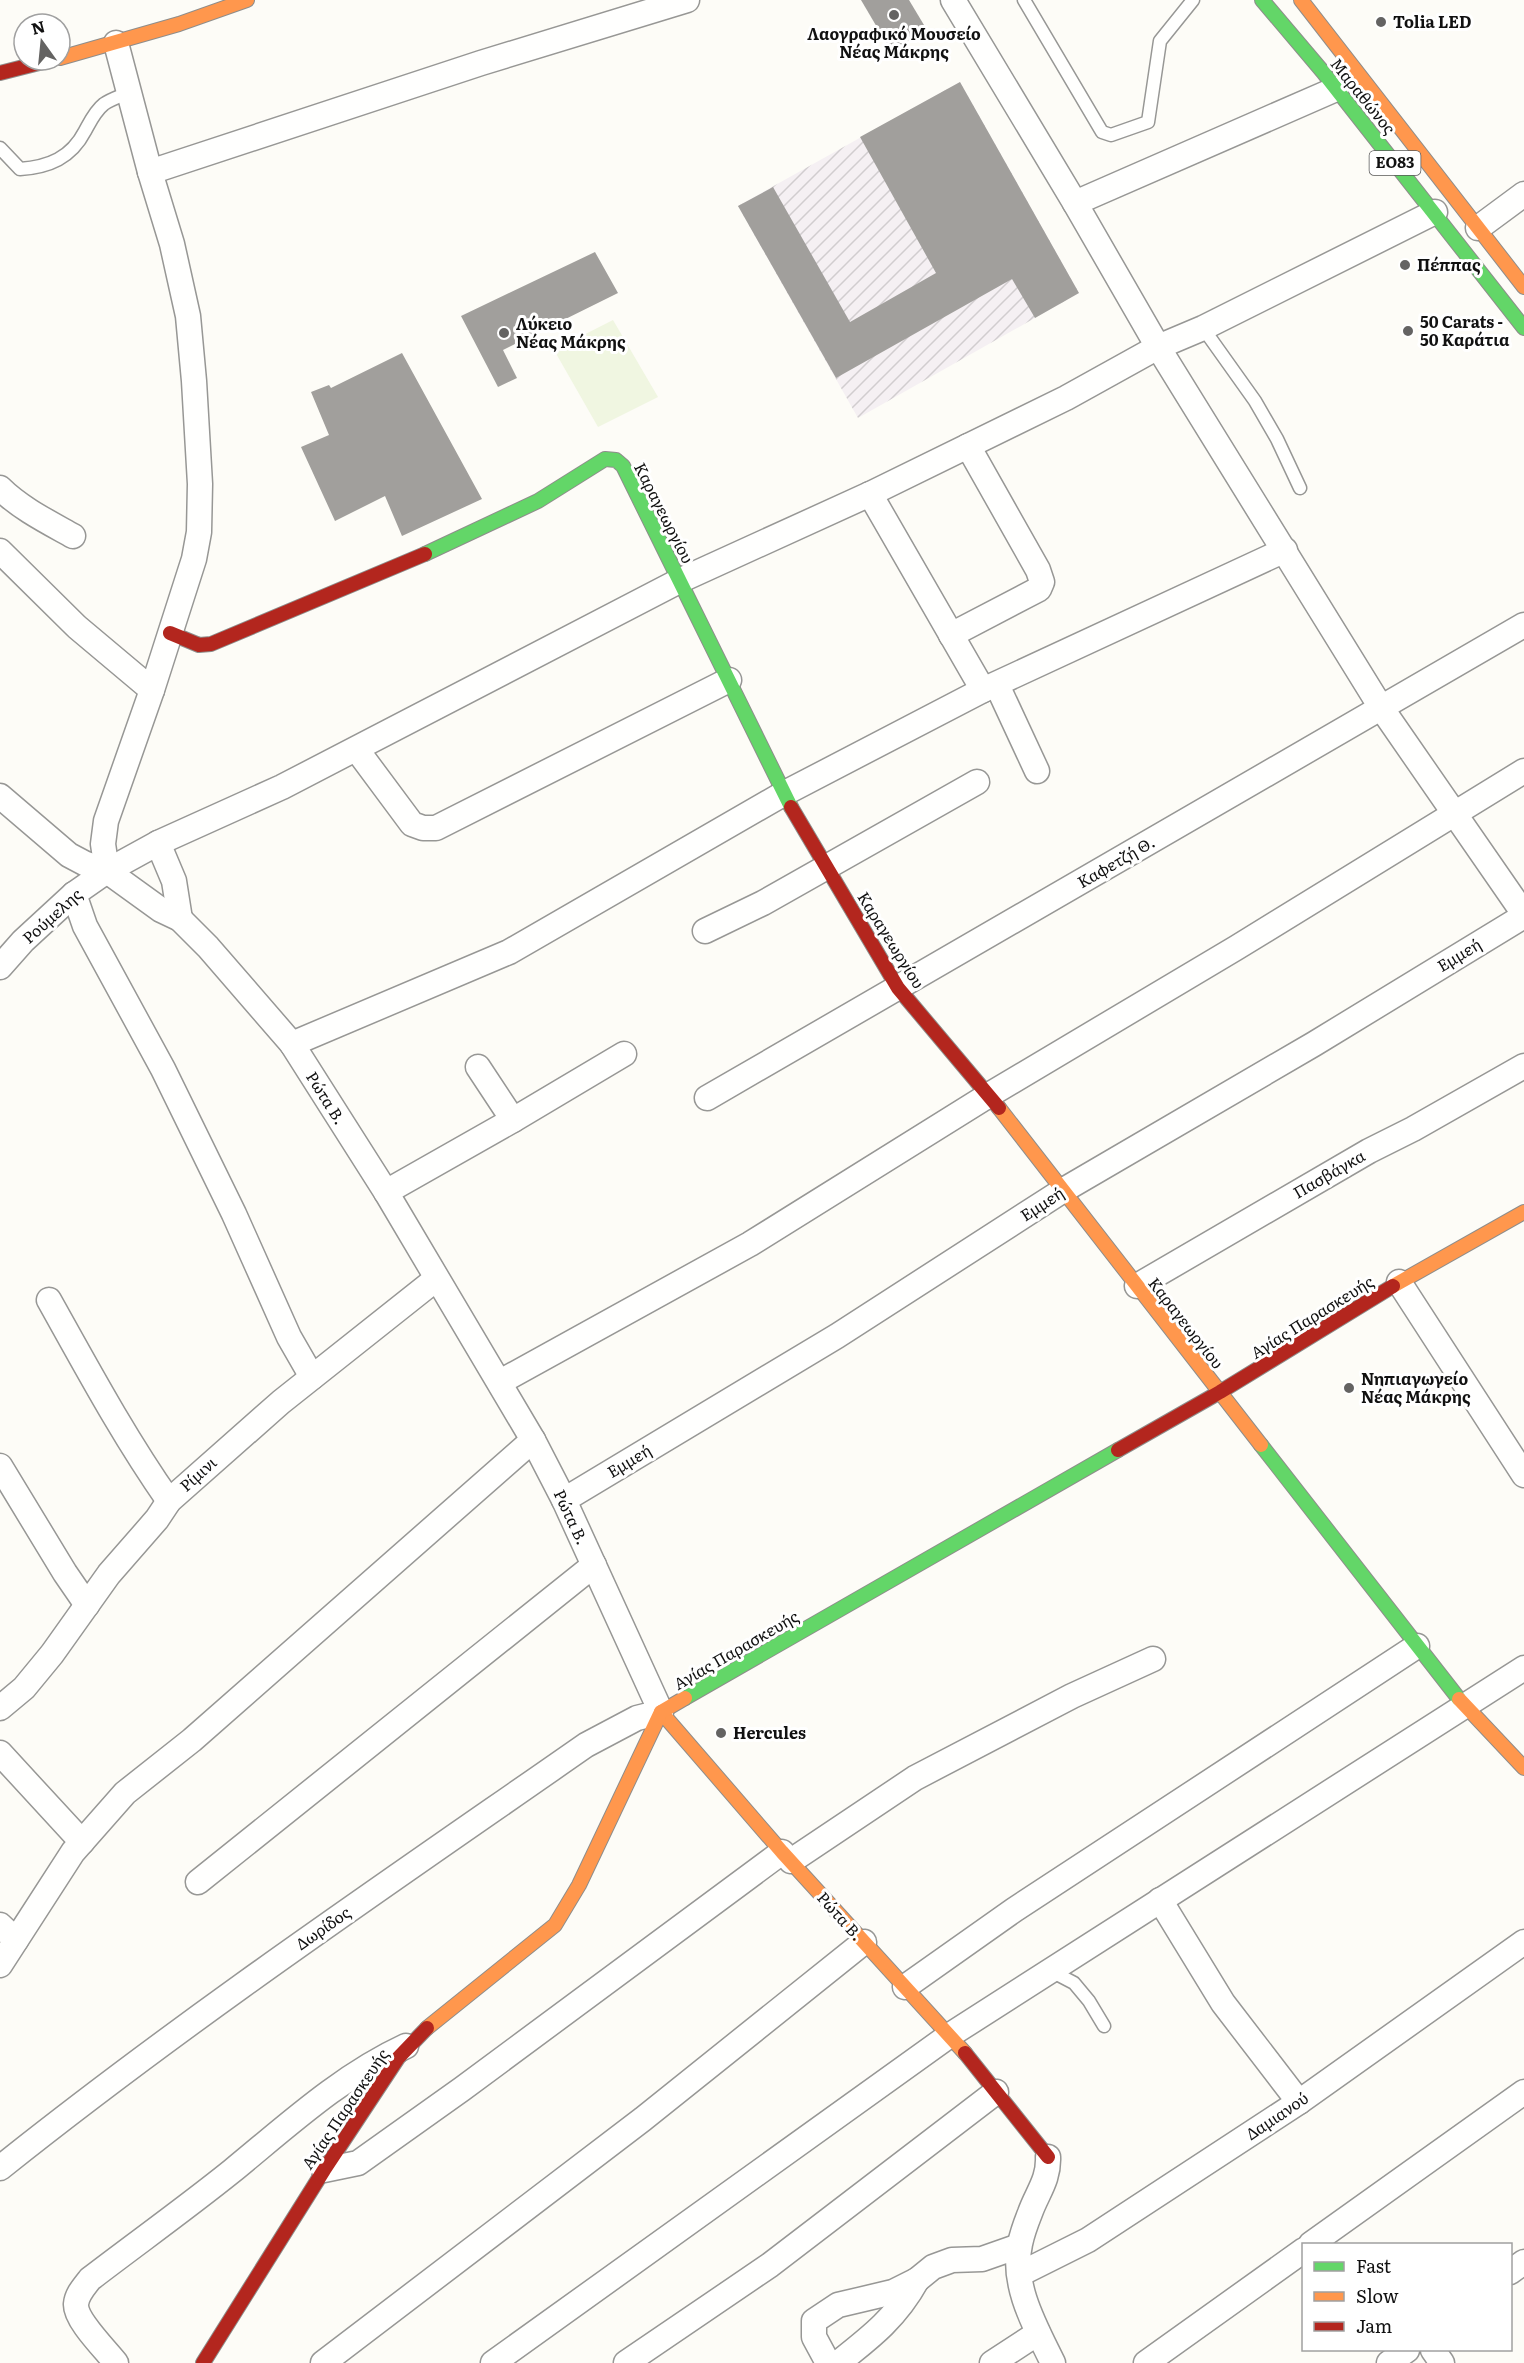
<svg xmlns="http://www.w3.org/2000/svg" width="1524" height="2363" font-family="Literata,serif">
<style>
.industrial{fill:url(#industrial-furrows)}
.pitch{fill:#f0f6e1}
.building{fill:#a19f9c}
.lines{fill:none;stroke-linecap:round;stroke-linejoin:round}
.lane-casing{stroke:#979795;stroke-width:15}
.street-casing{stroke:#979795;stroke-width:27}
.fast-casing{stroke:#8e8d8b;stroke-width:16}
.slow-casing{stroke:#8e8d8b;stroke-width:16}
.jam-casing{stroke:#8e8d8b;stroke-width:16}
.lane{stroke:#fffffe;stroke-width:12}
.street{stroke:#fffffe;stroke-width:24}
.fast{stroke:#63d668;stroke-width:14}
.slow{stroke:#ff974d;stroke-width:14}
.jam{stroke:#b3261e;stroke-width:14}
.poi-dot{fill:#646362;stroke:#fff;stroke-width:2}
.labels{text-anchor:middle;stroke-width:6;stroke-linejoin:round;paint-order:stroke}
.shield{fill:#fff;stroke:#585858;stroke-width:1.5}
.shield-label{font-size:15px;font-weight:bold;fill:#111}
.poi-label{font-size:16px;font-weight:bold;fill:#111;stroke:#fff;text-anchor:start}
.street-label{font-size:16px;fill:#111;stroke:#fff}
</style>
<defs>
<pattern id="industrial-furrows" width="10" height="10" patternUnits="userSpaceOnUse" patternTransform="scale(1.5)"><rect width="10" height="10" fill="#f5f0f3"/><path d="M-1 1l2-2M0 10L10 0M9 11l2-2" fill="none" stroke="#d1cdcf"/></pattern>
</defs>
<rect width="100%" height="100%" fill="#fdfcf7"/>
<polygon class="industrial" points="960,82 1079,293 858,418 738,206"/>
<polygon class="pitch" points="613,320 658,397 598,427 554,350"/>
<g class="building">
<polygon points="861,0 909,0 927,30 891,51"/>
<polygon points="960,82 1079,293 1035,318 1012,279 836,378 738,206 773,187 850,322 936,273 860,137"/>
<polygon points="595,252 618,293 503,350 517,378 498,387 461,316"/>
<polygon points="402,353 482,499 402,536 385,496 335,521 301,447 329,435 311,392 329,385 331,388"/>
</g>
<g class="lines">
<g class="lane-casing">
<g id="lane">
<polyline points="1024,0 1102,132 1111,135 1148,122 1160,41 1193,0"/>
<path d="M0,148L20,169C49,167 71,158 85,131C90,122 95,111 104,104C111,99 121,96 130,92"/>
<polyline points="1203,328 1255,401 1277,439 1300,488"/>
<polyline points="1051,1971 1074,1983 1089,2001 1104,2026"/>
</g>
</g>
<g class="street-casing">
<g id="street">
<polyline points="953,0 1075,203 1158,347 1380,706 1524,914"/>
<polyline points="150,172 481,63 687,0"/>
<polyline points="1075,203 1336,89"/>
<polyline points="1478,228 1524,194"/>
<path d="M0,488C20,508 48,522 73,536"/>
<polyline points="870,494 983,690"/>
<polyline points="0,551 77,627 152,690"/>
<polyline points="951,635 1039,589 1042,582 1038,570 968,446"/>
<polyline points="997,685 1037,771"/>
<polyline points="357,750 412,824 423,828 436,828 729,680"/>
<path d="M0,796L69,855L86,864L107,871L161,910L180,919L208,947L292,1044L386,1192L533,1440L564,1500L661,1712L637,1718L586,1745C388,1883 188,2018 0,2168"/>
<polyline points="158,843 174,881 180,919"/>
<polyline points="107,871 103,844 106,821 152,690 194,559 199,532 200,484 194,381 188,316 172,244 150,172 116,43"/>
<polyline points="74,894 85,926 163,1069 234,1214 289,1337 312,1377"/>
<polyline points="705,931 763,903 977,782"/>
<polyline points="0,967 23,941 74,894 107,871 158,843 282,787 679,581 870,494 1066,398 1158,347 1203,328 1435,212"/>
<polyline points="292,1044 509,952 783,794 983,690 1285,550"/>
<polyline points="478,1067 513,1120"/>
<polyline points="707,1098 1524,625"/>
<polyline points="386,1192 513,1120 624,1054"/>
<polyline points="1399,1282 1524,1475"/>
<polyline points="1137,1286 1369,1151 1413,1129 1524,1066"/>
<path d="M49,1300C87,1368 124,1437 169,1501"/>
<polyline points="500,1382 750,1244 989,1095 1236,948 1524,771"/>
<polyline points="0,1466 65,1573 87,1605"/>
<polyline points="564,1500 837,1336 1062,1191 1314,1044 1524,916"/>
<polyline points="0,1708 24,1688 52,1654 109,1574 157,1519 169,1501 281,1402 436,1279"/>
<polyline points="0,1753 82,1842"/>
<polyline points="791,1861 915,1778 1072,1696 1153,1659"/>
<polyline points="198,1882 594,1565"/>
<polyline points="1160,1900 1223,2003 1299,2102"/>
<polyline points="0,1925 16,1940"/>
<polyline points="0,1965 73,1852 125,1793 192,1740 533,1440"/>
<polyline points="905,1987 1014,1910 1417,1646"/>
<path d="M1048,2157C1049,2180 1037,2193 1030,2213C1026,2223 1022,2234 1020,2244C1011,2285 1036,2328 1053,2363"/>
<polyline points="324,2170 358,2163 462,2089 782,1852"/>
<polyline points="1311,2244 1524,2092"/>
<polyline points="1510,2272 1524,2262"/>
<polyline points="1020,2274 1088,2240 1299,2102 1524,1942"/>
<polyline points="1433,2350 1442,2363"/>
<path d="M116,2363C106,2350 75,2320 76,2304C77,2294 84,2287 90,2279C137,2243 186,2208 232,2171C287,2126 341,2076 406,2046"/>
<polyline points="323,2363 643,2119 864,1942"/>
<polyline points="493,2363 950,2035 1524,1668"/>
<polyline points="626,2363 770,2265 996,2092"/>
<polyline points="828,2363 814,2337 814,2321 838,2305 893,2292 917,2280 933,2267 952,2260 982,2259 1019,2246"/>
<path d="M838,2363C871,2337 896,2318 917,2280"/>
<polyline points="992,2363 1038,2333"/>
<polyline points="1146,2363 1304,2250"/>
<polyline points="1389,2363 1407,2350"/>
</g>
</g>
<g class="fast-casing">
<g id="fast">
<polyline points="1262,0 1323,72 1524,328"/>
<polyline points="425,554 538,501 605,459 616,460 623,466 791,807"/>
<polyline points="1261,1445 1459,1699"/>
<polyline points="685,1698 1118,1450"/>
</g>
</g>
<g class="slow-casing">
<g id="slow">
<polyline points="1301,0 1524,287"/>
<polyline points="60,58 179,24 247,0"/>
<polyline points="999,1108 1261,1445"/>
<polyline points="1393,1286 1524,1212"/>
<polyline points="1459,1699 1524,1768"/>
<polyline points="661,1712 782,1852 965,2053"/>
<polyline points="427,2028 555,1925 579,1885 661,1712 685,1698"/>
</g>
</g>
<g class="jam-casing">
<g id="jam">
<polyline points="0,73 51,60"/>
<polyline points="170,633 199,645 211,644 425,554"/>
<polyline points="791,807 898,988 999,1108"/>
<polyline points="1118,1450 1220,1392 1393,1286"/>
<polyline points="965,2053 1048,2157"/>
<polyline points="203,2363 324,2170 398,2058 427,2028"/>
</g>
</g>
<use href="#lane" class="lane"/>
<use href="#street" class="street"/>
<use href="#fast" class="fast"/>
<use href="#slow" class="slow"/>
<use href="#jam" class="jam"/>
</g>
<g class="poi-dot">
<circle cx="894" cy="15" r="6"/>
<circle cx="1381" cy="22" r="6"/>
<circle cx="1405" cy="265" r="6"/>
<circle cx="1408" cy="331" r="6"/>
<circle cx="504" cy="333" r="6"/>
<circle cx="1349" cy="1388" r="6"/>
<circle cx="721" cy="1733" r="6"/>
</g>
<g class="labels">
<rect class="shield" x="1369.5" y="151" width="51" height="24" rx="4.5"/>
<g class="shield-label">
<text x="1395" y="168">ΕΟ83</text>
</g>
<g class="poi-label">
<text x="1393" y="28">Tolia LED</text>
<text x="894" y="40" text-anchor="middle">Λαογραφικό Μουσείο<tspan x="894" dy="18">Νέας Μάκρης</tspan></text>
<text x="1417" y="271">Πέππας</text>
<text x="1420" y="328">50 Carats -<tspan x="1420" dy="18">50 Καράτια</tspan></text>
<text x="516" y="330">Λύκειο<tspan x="516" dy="18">Νέας Μάκρης</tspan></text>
<text x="1361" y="1385">Νηπιαγωγείο<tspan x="1361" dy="18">Νέας Μάκρης</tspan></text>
<text x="733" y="1739">Hercules</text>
</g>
<g class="street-label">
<text transform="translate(1363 96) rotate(51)" y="6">Μαραθώνος</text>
<text transform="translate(664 513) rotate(63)" y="6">Καραγεωργίου</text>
<text transform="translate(1116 862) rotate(-30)" y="6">Καφετζή Θ.</text>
<text transform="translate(52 916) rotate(-42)" y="6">Ρούμελης</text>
<text transform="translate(891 940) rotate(58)" y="6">Καραγεωργίου</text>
<text transform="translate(1459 955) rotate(-31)" y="6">Εμμεή</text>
<text transform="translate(326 1098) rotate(58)" y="6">Ρώτα Β.</text>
<text transform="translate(1329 1174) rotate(-30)" y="6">Πασβάγκα</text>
<text transform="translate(1042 1204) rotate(-33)" y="6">Εμμεή</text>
<text transform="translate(1312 1317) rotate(-32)" y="6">Αγίας Παρασκευής</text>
<text transform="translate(1186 1323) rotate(52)" y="6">Καραγεωργίου</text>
<text transform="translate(629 1461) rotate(-31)" y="6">Εμμεή</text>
<text transform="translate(198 1474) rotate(-42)" y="6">Ρίμινι</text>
<text transform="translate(571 1517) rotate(65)" y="6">Ρώτα Β.</text>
<text transform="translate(736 1650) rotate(-30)" y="6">Αγίας Παρασκευής</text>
<text transform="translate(840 1916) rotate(48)" y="6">Ρώτα Β.</text>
<text transform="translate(323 1928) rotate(-35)" y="6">Δωρίδος</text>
<text transform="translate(345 2109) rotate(-56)" y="6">Αγίας Παρασκευής</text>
<text transform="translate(1277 2116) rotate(-34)" y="6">Δαμιανού</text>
</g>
</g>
<rect x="1302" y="2243" width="210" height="108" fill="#ffffff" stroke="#a0a0a0" stroke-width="1.5"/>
<rect x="1314" y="2262" width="30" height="9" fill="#63d668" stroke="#a0a0a0" stroke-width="1.5"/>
<text x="1356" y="2273" font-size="18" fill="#111111">Fast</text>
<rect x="1314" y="2292" width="30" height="9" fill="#ff974d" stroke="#a0a0a0" stroke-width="1.5"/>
<text x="1356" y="2303" font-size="18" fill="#111111">Slow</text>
<rect x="1314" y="2322" width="30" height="9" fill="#b3261e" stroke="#a0a0a0" stroke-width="1.5"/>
<text x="1356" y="2333" font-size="18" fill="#111111">Jam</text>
<g transform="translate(42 42) rotate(345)"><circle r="28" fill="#ffffff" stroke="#a0a0a0" stroke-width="1.5"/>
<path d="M0-4.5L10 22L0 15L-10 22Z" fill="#646362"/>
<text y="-9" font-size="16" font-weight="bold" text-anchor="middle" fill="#111111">N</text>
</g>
</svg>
